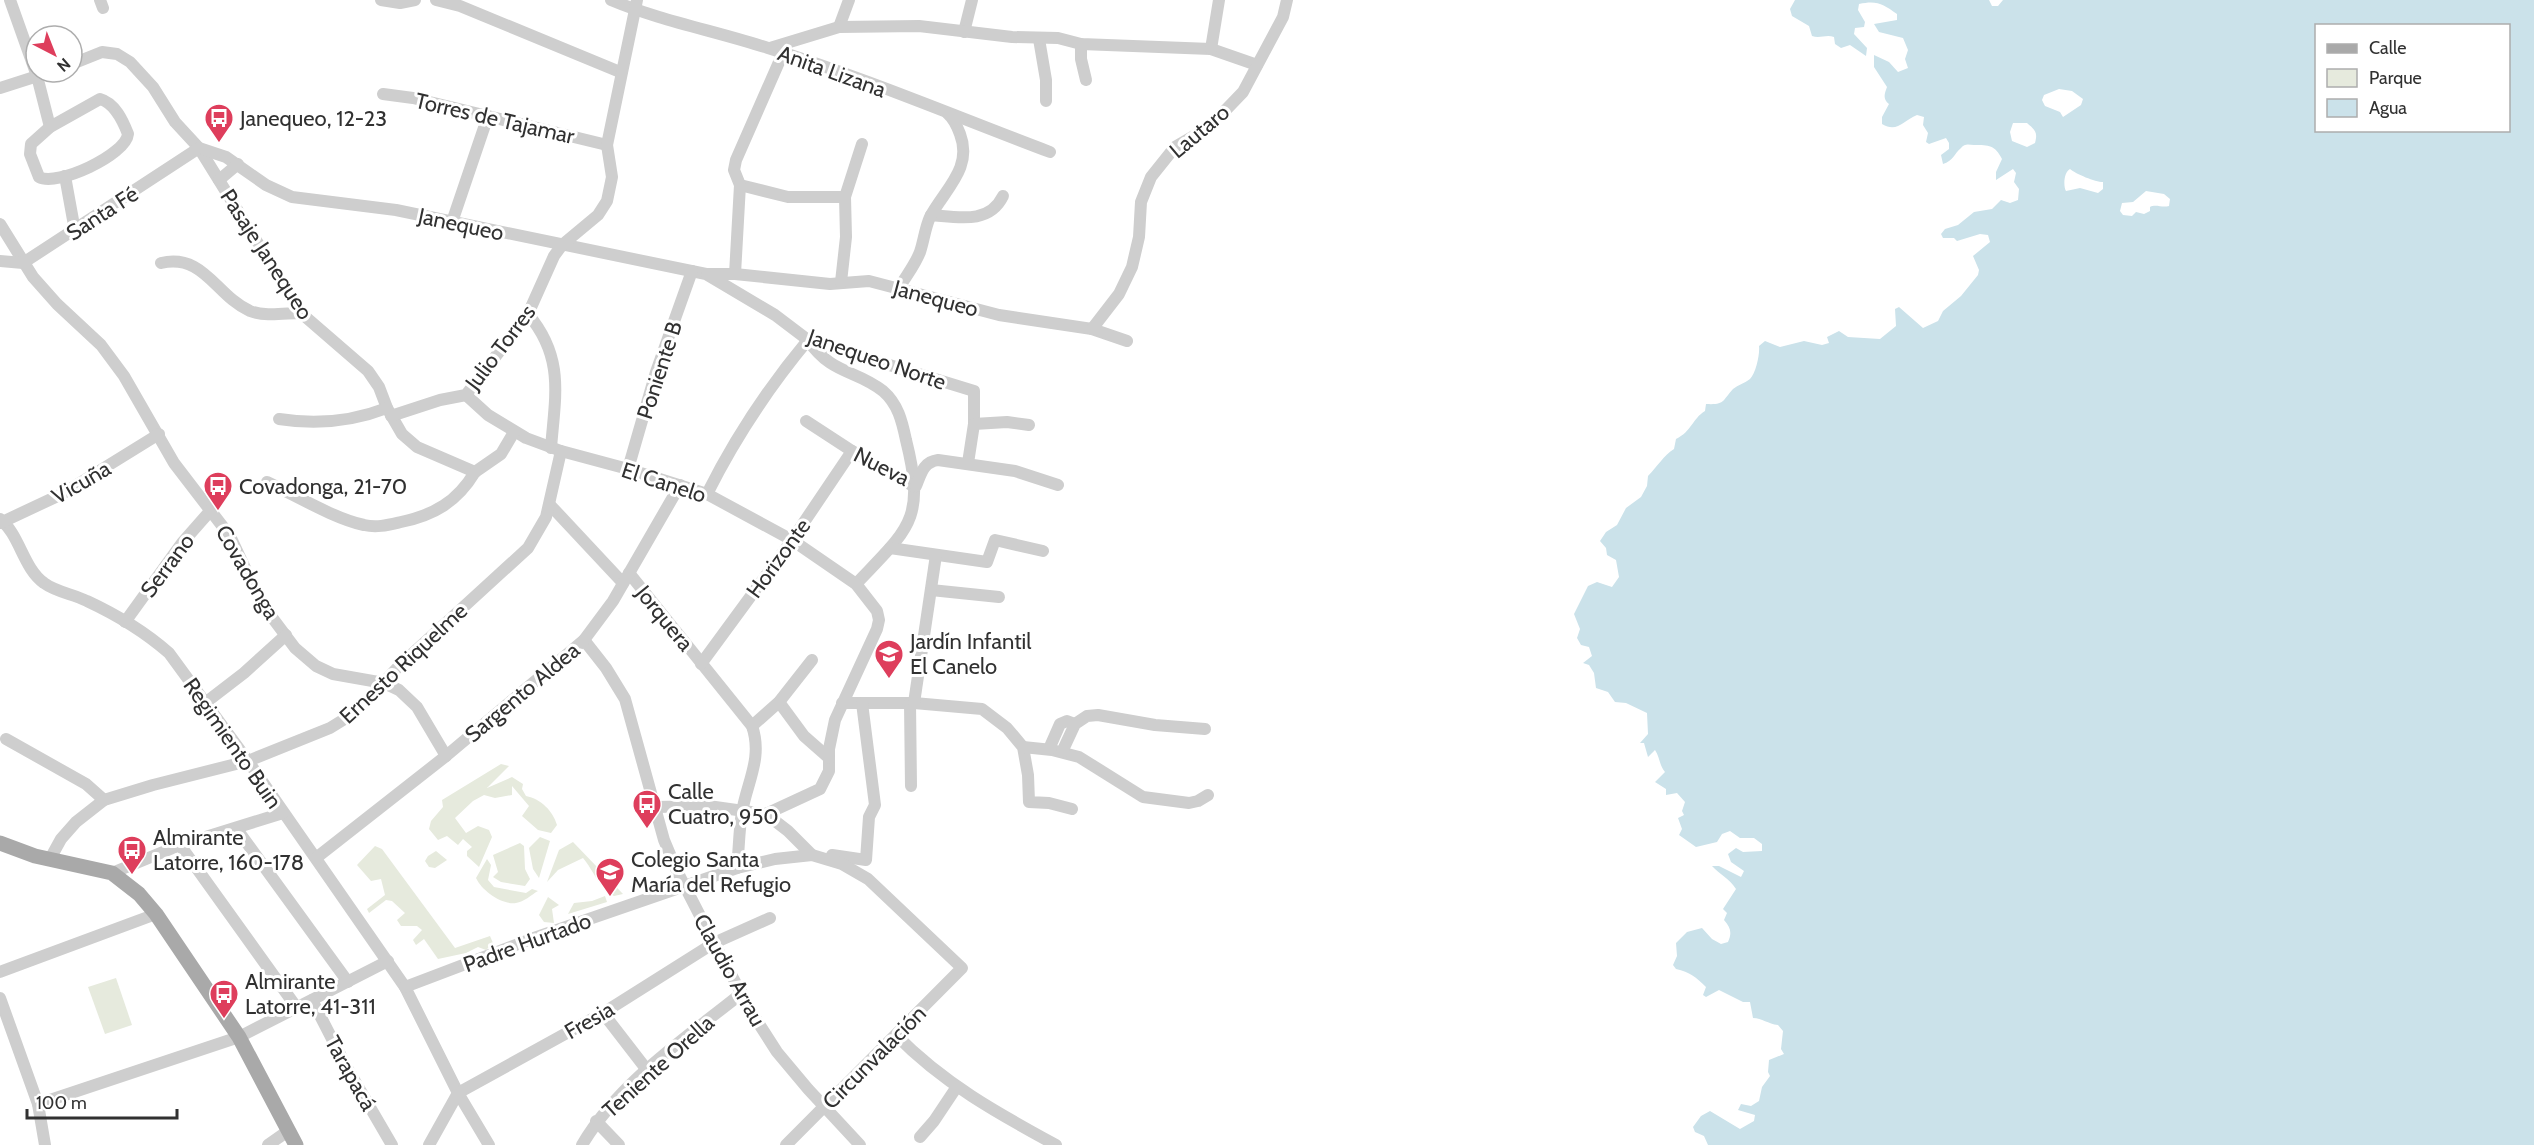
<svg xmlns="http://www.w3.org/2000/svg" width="2534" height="1145" font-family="Cabin,sans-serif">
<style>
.green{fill:#e6eadd}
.water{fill:#cbe2ea;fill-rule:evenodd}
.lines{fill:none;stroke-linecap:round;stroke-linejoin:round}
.minor{stroke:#cecece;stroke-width:12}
.major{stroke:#a9a9a9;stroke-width:15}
.labels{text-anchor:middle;stroke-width:6;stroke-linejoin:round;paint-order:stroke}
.street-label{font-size:22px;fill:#313131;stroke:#fff}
.poi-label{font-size:22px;fill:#313131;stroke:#fff;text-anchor:start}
</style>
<rect width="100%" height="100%" fill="#fff"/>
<g class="green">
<path d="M501,764L509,766L487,788L512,777L523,784L522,789L526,796C541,799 553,811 557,825L551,833L538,830L522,816L529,806L512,786V795L495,798L484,795L473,801L455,818L466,833L478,826L489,830L492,837L479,867L467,856V851L472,847L463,839L458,845L447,836L438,840L429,829L431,821L443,807L442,800Z"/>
<polygon points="540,837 550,841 539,878 533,869 529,848"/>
<path d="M573,842L623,894L614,896C598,887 594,871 583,858L558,870L547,882L559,850Z"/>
<polygon points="520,843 524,846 525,869 530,879 525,886 501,882 493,877 498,872 493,855"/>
<polygon points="375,846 382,849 455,948 490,936 493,943 486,950 478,947 466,953 438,959 424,939 416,945 413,940 422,930 417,926 401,926 397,920 405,913 392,901 386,900 369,913 367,909 385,895 381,879 371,881 357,865"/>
<polygon points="436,851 447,860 435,868 429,867 425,861 428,856"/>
<path d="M487,859L491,865L488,880L494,887L526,893L532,889L538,891C531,895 524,902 516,903C502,905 482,891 476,878Z"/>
<polygon points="605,896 607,902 568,914 574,903 592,901"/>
<polygon points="548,897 559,905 552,909 554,923 544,922 539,915"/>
<polygon points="116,978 132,1025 105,1034 88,987"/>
</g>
<path class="water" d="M1795,0H1989L1992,6H1998L2003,0H2534V1145H1708L1704,1136L1695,1132L1693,1127L1701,1116L1710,1111L1740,1129L1754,1121L1755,1115L1738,1110L1741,1104L1751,1106L1759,1101L1762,1087L1770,1076L1768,1072L1769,1060L1784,1054L1781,1049L1783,1031L1778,1025C1768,1024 1762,1018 1753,1018L1750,1002H1743L1719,990L1706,997L1703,995L1706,987C1696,977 1690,972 1676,969L1673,965L1677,956L1676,943L1687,932L1702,928L1712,939L1721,944L1728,942C1732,933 1731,928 1724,920L1727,913L1723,909L1736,889C1729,878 1720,875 1712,866H1719L1741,877L1744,871L1731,862L1728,854L1736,848L1743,852L1762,851V844L1754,838H1740L1730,831L1722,834L1717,842L1696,847L1679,835L1682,829L1678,818L1684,815L1682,811L1685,802L1677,793L1666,795V789L1655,782L1665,772C1659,765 1660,757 1655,750L1648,757L1644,743H1640L1648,734L1647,713L1626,703L1615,702L1608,692L1596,688L1594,673L1589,665L1583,663L1592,656L1589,647L1581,645L1577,638L1580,629L1574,614L1588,586L1597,582L1612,587L1619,577L1616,560L1607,555L1606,548L1600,541L1606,532L1617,525L1626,508L1641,497L1647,486L1648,476C1657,467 1664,455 1674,449L1676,439C1692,431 1692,419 1705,411L1706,404C1725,405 1722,401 1733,389C1738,385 1745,383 1750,379C1756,373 1760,354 1759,346L1765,341L1780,347L1804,341L1822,345L1829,343L1827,337L1839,331L1848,337L1880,339L1896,326L1895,309L1899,307L1923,328L1938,321L1943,311L1961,296L1978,275L1979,270L1973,256L1990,242L1988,235L1980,234L1957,241L1954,238H1943L1941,234L1945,229L1958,225L1974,212L1992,209L2001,200L2010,203L2018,200L2019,189L2014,182L2016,173L2013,169L1996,180V172L2002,159C1995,145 1989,145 1974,145C1969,145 1965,143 1961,148C1954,154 1953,161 1943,164L1941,155L1949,149V143L1946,138L1929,144L1926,142L1928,133L1923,125L1924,117L1917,115C1903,121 1897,133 1882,124V117L1889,104C1883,99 1884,95 1887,87L1874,67V55L1889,62L1898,72L1908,68L1905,59L1908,50L1903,38L1879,32L1874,24L1897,20V14C1883,4 1877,0 1859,4L1858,10L1865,22L1864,27L1855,28L1854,34L1867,48L1866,56L1850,45L1841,48L1835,44L1834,37C1826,34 1820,39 1812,36L1809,26L1792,16L1790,9ZM2316,26H2508V130H2316ZM2059,89L2072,91L2083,99L2081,105L2063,117L2060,112L2045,106L2042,100L2044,95ZM2013,123H2027C2035,130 2038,132 2035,143L2027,147L2012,141L2010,132ZM2070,169C2076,174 2095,182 2103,182V189L2098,193L2080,188L2066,191C2063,186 2064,172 2070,169ZM2146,191L2164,194L2170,199L2169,206C2162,208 2156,204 2150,207V211L2144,214L2136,212L2132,216L2123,215L2120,211L2122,203L2133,202Z"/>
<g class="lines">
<g class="minor">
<polyline points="10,0 37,76 50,127"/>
<polyline points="100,0 103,8"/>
<polyline points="381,0 400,3 415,0"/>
<polyline points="436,0 460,6 620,72"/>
<path d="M611,0C661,21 716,31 768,48C863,77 957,117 1050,152"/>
<polyline points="839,27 849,0"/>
<polyline points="964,32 972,0"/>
<polyline points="1039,39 1046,80 1046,101"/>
<polyline points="1081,44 1081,59 1086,80"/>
<polyline points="770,48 839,27 919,26 1012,37 1058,38 1081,44 1211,49 1257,65"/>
<polyline points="1211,49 1219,0"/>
<polyline points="72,64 102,52 117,54 130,62 153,87 175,122 199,148 301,313 368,371 379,387 387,408 402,434 417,447 475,472"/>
<polyline points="0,88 50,72"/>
<polyline points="383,94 413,98 607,145"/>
<path d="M100,99C115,103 123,121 128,134C126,155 57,187 39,177L30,154L31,144L50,127Z"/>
<polyline points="199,148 226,157 266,185 292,197 396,210 706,274 775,315 808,340 974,391 974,424 968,463"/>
<polyline points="65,176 75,231"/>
<polyline points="219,180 238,164"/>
<polyline points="740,185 788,197 845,197"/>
<path d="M931,215C957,217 989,225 1003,196"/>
<polyline points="452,222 488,116"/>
<polyline points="0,224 33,277 57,304 101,345 124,376 174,463 230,536 262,604 295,648 316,666 333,674 384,683 399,690 417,707 446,756"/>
<polyline points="0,261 23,263 199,148"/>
<path d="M161,263C204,253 216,296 250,311C265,317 286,313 301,313"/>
<polyline points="707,274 735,274 830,284 869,281 999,315 1092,329 1127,341"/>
<polyline points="735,274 740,185 734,170 736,160 783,53"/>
<polyline points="841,282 846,237 845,197 862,144"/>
<path d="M899,288C906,276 915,265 920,252C924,240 925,228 930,217C945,189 973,168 960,134C957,126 954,119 948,114"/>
<path d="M528,314C565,358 555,396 551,448"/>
<polyline points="1092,329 1119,294 1132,267 1139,237 1141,202 1151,177 1175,147 1194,136 1218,118 1243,92 1283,17 1287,0"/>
<path d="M808,340C832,375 855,369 883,391C898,404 902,421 906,440C926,520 909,528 856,584"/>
<polyline points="466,395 488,415 526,438 561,451 628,469 707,494 792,540 856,584 877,611 879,620 877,629 835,720 829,749 829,771 820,789 766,814 708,806 655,807"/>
<polyline points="391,416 440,400 466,395 528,314 554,256 562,245 598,215 607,201 612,177 607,145 637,0"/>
<path d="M279,419C317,425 351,422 387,408"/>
<polyline points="806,421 852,451 915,487"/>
<polyline points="974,424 1007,422 1029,425"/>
<polyline points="628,469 656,372 692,271"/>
<polyline points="475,472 501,454 514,432"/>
<path d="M267,482C295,495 335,519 364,525C377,528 388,525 401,522C434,515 457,502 475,472"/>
<path d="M916,486C921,474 923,462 938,460L1015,471L1058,485"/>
<path d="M707,494C735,438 768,388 808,340"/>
<polyline points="550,505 623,583"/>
<path d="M0,519C20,535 23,568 44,583C56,592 73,594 87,601C115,614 145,632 169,653L248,761L405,987L458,1093L489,1145"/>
<polyline points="0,523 62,494 159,434"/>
<polyline points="890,548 987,562 995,540 1043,551"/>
<path d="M629,573L752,726C763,758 747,782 742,812C739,830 739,849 737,868"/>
<polyline points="931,590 999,597"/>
<polyline points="125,622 182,543 211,510"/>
<polyline points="584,640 606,668 625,699 664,840 677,871 714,943 752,1013 777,1052 808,1089 860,1145"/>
<polyline points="701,664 792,540 852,451"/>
<polyline points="779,702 804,736 829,758"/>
<polyline points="205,703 244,673 286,635"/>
<polyline points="842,703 914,703 982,709 1007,728 1023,747 1028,775 1029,802 1049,803 1072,809"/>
<polyline points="910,703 911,786"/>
<polyline points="914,703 936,555"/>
<polyline points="752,726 779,702 812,660"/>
<polyline points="6,739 86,784 104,800"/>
<polyline points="1023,747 1052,750 1079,757 1143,797 1189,803 1198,801 1208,795"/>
<polyline points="1049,749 1060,724 1067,721 1075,724"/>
<polyline points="1062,752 1075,724 1087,716 1098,715 1155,725 1205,729"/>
<polyline points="766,814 788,831 812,855"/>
<polyline points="236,828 348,982"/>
<polyline points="180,845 297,1008"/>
<polyline points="832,855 866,860 869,817 875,805 862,703"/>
<polyline points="316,858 446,756 584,640 613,601 680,485"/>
<polyline points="50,859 61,839 76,822 104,800 153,785 248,761 330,728 356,712 399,666 528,548 546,517 561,451"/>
<polyline points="112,873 180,845 283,813"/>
<polyline points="0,972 156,914"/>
<polyline points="405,987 534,938 737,868 775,859 812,855 842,864 868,879 962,968 786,1145"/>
<polyline points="0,998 38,1104 45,1145"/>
<polyline points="312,1000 346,1066 392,1145"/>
<polyline points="603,1013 647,1070"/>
<path d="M896,1035C943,1083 997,1113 1056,1145"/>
<polyline points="38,1104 239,1037 388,961"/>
<polyline points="596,1121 619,1145"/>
<polyline points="920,1137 934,1121 956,1088"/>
<polyline points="268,1145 288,1131"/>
<polyline points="429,1145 458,1093 603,1013 714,943 770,918"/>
<path d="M582,1145C619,1082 686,1038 742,993"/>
</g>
<polyline class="major" points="0,843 35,856 112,873 139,894 156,914 239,1037 296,1145"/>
</g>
<defs>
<g id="bus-pin" transform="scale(1.5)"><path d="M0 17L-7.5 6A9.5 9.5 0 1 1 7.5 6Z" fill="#de3e5c" stroke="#fff"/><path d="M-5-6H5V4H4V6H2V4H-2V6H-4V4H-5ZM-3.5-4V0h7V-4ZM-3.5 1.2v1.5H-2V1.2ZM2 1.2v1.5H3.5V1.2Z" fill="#fff"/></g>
<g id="school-pin" transform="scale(1.5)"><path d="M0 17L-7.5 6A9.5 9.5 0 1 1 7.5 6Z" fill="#de3e5c" stroke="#fff"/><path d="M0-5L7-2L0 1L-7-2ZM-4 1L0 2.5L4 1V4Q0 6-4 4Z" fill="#fff"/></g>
</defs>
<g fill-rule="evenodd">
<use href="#bus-pin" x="219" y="118"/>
<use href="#bus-pin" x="218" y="486"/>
<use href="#school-pin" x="889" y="654"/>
<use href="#bus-pin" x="647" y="804"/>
<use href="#bus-pin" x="132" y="850"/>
<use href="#school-pin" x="610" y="872"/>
<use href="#bus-pin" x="224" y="994"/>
</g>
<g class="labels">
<g class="street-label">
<text transform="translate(832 71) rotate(20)" y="8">Anita Lizana</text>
<text transform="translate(495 118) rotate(13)" y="8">Torres de Tajamar</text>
<text transform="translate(1199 131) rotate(-40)" y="8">Lautaro</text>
<text transform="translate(102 213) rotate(-33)" y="8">Santa Fé</text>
<text transform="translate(461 224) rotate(12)" y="8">Janequeo</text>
<text transform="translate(267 254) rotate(57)" y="8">Pasaje Janequeo</text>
<text transform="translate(936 298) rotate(15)" y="8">Janequeo</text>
<text transform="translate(500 347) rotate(-53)" y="8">Julio Torres</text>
<text transform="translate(877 359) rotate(19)" y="8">Janequeo Norte</text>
<text transform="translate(659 370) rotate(-72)" y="8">Poniente B</text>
<text transform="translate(882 466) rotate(27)" y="8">Nueva</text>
<text transform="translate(81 482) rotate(-30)" y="8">Vicuña</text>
<text transform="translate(664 482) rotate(18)" y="8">El Canelo</text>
<text transform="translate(778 558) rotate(-54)" y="8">Horizonte</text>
<text transform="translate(167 565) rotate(-53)" y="8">Serrano</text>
<text transform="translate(248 572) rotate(60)" y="8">Covadonga</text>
<text transform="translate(665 618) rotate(51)" y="8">Jorquera</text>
<text transform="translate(403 663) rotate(-43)" y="8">Ernesto Riquelme</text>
<text transform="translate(522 692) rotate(-40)" y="8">Sargento Aldea</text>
<text transform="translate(233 743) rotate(55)" y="8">Regimiento Buin</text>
<text transform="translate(527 942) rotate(-20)" y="8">Padre Hurtado</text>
<text transform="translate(730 970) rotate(61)" y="8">Claudio Arrau</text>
<text transform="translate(589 1020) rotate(-30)" y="8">Fresia</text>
<text transform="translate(874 1057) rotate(-45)" y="8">Circunvalación</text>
<text transform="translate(658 1066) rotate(-42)" y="8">Teniente Orella</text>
<text transform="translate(351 1073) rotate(61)" y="8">Tarapacá</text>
</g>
<g class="poi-label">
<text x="240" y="126">Janequeo, 12-23</text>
<text x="239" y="494">Covadonga, 21-70</text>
<text x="910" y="649">Jardín Infantil<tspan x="910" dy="25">El Canelo</tspan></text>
<text x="668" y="799">Calle<tspan x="668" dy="25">Cuatro, 950</tspan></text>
<text x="153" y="845">Almirante<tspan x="153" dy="25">Latorre, 160-178</tspan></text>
<text x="631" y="867">Colegio Santa<tspan x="631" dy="25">María del Refugio</tspan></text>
<text x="245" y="989">Almirante<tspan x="245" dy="25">Latorre, 41-311</tspan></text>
</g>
</g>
<rect x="2315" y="24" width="195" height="108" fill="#ffffff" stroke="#adadad" stroke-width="1.5"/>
<rect x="2327" y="44" width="30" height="9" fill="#a9a9a9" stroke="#adadad" stroke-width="1.5"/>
<text x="2369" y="54" font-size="18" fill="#313131">Calle</text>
<rect x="2327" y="69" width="30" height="18" fill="#e6eadd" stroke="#adadad" stroke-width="1.5"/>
<text x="2369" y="84" font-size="18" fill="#313131">Parque</text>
<rect x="2327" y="99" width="30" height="18" fill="#cbe2ea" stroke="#adadad" stroke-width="1.5"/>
<text x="2369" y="114" font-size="18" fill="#313131">Agua</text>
<g transform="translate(54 54) rotate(138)"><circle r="28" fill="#ffffff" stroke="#adadad" stroke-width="1.5"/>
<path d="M0-4.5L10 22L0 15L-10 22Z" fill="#de3e5c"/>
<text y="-9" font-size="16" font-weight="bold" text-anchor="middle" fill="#313131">N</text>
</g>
<path d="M27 1109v9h150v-9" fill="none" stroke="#313131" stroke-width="3"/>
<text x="36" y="1109" font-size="18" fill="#313131" stroke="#ffffff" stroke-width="4.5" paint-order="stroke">100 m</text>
</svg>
